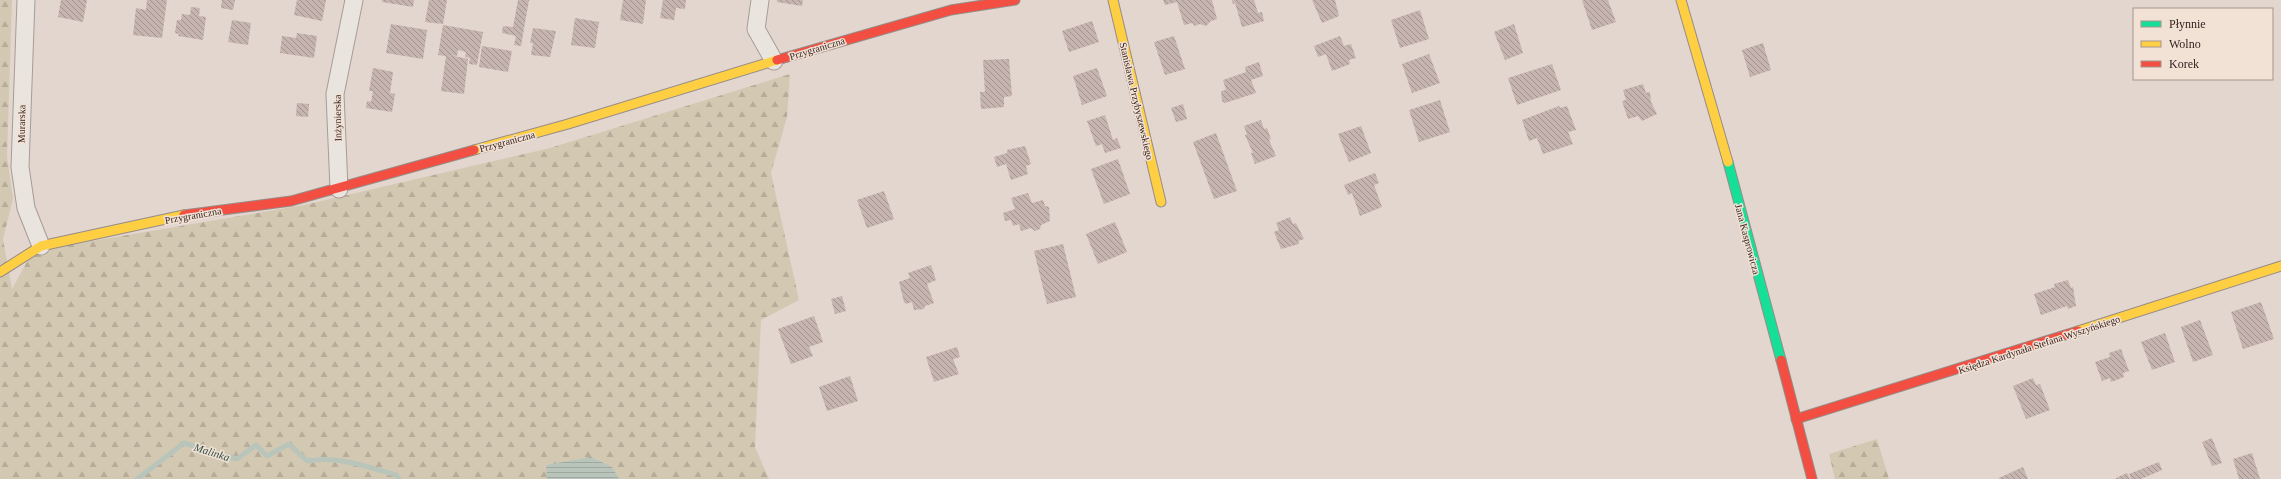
<svg xmlns="http://www.w3.org/2000/svg" width="2281" height="479" font-family="Georgia,serif">
<style>
.forest{fill:url(#forest-firs)}
.water{fill:url(#water-rules)}
.lines{fill:none;stroke-linecap:round;stroke-linejoin:round}
.stream{stroke:#b9c5ba;stroke-width:5}
.building{fill:url(#building-back-hatch)}
.street-casing{stroke:#a79c97;stroke-width:19}
.fast-casing{stroke:#978c87;stroke-width:11}
.slow-casing{stroke:#978c87;stroke-width:11}
.jam-casing{stroke:#978c87;stroke-width:11}
.street{stroke:#eae4df;stroke-width:17}
.fast{stroke:#16e098;stroke-width:9}
.slow{stroke:#ffcf43;stroke-width:9}
.jam{stroke:#f24e42;stroke-width:9}
.labels{text-anchor:middle;stroke-width:3;stroke-linejoin:round;paint-order:stroke}
.street-label{font-size:10px;fill:#352420;stroke:#f2e1d5}
.water-label{font-size:11px;font-style:italic;fill:#315347;stroke:#f2e1d5}
</style>
<defs>
<pattern id="forest-firs" width="22" height="20" patternUnits="userSpaceOnUse"><rect width="22" height="20" fill="#d3c9b2"/><path d="M5 1l3.5 6h-7zM16 11l3.5 6h-7z" fill="#b6ac99"/></pattern>
<pattern id="water-rules" width="6" height="5" patternUnits="userSpaceOnUse"><rect width="6" height="5" fill="#b9c5ba"/><path d="M0 2.5h6" fill="none" stroke="#a0a9a0"/></pattern>
<pattern id="building-back-hatch" width="6" height="6" patternUnits="userSpaceOnUse"><rect width="6" height="6" fill="#c5b4af"/><path d="M-1 5l2 2M0 0l6 6M5-1l2 2" fill="none" stroke="#a1928e"/></pattern>
</defs>
<rect width="100%" height="100%" fill="#e2d6ce"/>
<g class="forest">
<polygon points="0,0 12,0 7,156 13,199 3,239 12,289 33,251 304,205 550,148 790,74 787,117 771,173 799,300 761,320 755,447 769,479 0,479"/>
<polygon points="1877,439 1889,479 1835,479 1829,454"/>
</g>
<polygon class="water" points="591,457 612,467 619,479 547,479 546,465"/>
<g class="lines">
<path class="stream" d="M137,479L184,443L237,459L256,445L267,456L289,444L307,461C336,455 368,467 396,475L399,479"/>
</g>
<g class="building">
<polygon points="61,0 87,0 83,22 58,17"/>
<polygon points="147,0 167,0 162,38 133,35 136,8 146,10"/>
<polygon points="222,0 235,0 233,10 221,8"/>
<polygon points="297,0 326,0 322,21 294,15"/>
<polygon points="382,0 414,0 413,7 382,2"/>
<polygon points="429,0 447,0 443,24 425,22"/>
<polygon points="518,0 529,0 521,46 514,45 516,36 502,33 503,26 513,27"/>
<polygon points="623,0 646,0 643,24 620,20"/>
<polygon points="663,0 686,0 685,9 676,8 674,20 660,18"/>
<polygon points="777,0 803,0 802,6 777,2"/>
<polygon points="1163,0 1212,0 1217,19 1211,21 1206,26 1200,24 1194,26 1193,23 1184,25 1177,2 1165,5"/>
<polygon points="1232,0 1254,0 1258,13 1262,12 1264,21 1242,27 1235,3 1233,4"/>
<polygon points="1312,0 1335,0 1339,16 1322,23"/>
<polygon points="1582,0 1608,0 1616,22 1592,30"/>
<polygon points="191,7 200,8 199,16 206,17 203,40 178,36 179,34 175,33 177,20 181,20 182,14 190,15"/>
<polygon points="1420,10 1429,39 1400,48 1391,20"/>
<polygon points="575,18 599,22 595,48 571,45"/>
<polygon points="232,20 251,23 248,45 228,42"/>
<polygon points="1092,21 1099,42 1069,52 1062,31"/>
<polygon points="391,24 427,30 423,59 386,53"/>
<polygon points="1514,24 1523,53 1505,60 1494,32"/>
<polygon points="443,25 483,32 477,65 469,64 470,58 465,57 466,52 458,50 457,56 449,55 468,59 464,94 441,91 446,56 438,55"/>
<polygon points="533,28 556,31 550,57 531,55 533,43 530,43"/>
<polygon points="297,33 317,36 314,58 280,53 282,36 296,38"/>
<polygon points="1174,36 1185,69 1165,75 1154,42"/>
<polygon points="1340,36 1344,46 1351,44 1356,58 1349,60 1350,64 1332,71 1326,54 1318,57 1314,46"/>
<polygon points="1763,43 1771,70 1750,77 1742,50"/>
<polygon points="482,46 512,51 508,72 479,67"/>
<polygon points="1429,54 1440,83 1412,93 1402,64"/>
<polygon points="1009,59 1012,96 1004,97 1004,107 981,109 980,92 985,92 983,60"/>
<polygon points="1259,62 1263,76 1251,80 1256,93 1225,103 1222,101 1221,91 1226,90 1223,80 1246,72 1245,67"/>
<polygon points="1552,64 1561,90 1517,105 1508,78"/>
<polygon points="373,68 393,72 390,93 395,94 392,112 366,108 367,101 371,102 373,91 369,91"/>
<polygon points="1097,68 1107,96 1082,105 1073,76"/>
<polygon points="1643,84 1646,93 1650,92 1651,102 1657,114 1642,121 1638,116 1628,119 1622,101 1626,100 1623,90"/>
<polygon points="1440,100 1450,132 1419,142 1409,110"/>
<polygon points="297,103 309,104 308,117 296,116"/>
<polygon points="1183,104 1187,119 1176,122 1171,108"/>
<polygon points="1559,106 1560,108 1567,106 1576,130 1568,132 1573,144 1543,154 1537,138 1529,141 1522,120"/>
<polygon points="1105,115 1113,140 1117,138 1121,148 1105,153 1102,144 1096,146 1087,121"/>
<polygon points="1261,120 1264,129 1267,128 1271,139 1269,140 1276,156 1255,164 1251,153 1253,153 1245,135 1247,134 1244,126"/>
<polygon points="1361,126 1371,153 1349,162 1338,134"/>
<polygon points="1216,133 1237,191 1214,199 1193,142"/>
<polygon points="1025,146 1031,164 1026,166 1028,174 1011,180 1006,164 997,167 994,157 1007,153 1007,150"/>
<polygon points="1118,159 1130,194 1104,204 1091,169"/>
<polygon points="1375,173 1379,183 1374,185 1382,207 1360,216 1352,193 1348,195 1344,185"/>
<polygon points="884,191 894,219 867,228 857,200"/>
<polygon points="1028,193 1032,203 1043,200 1045,206 1049,207 1050,221 1041,225 1040,229 1035,231 1031,228 1021,231 1019,224 1013,226 1011,220 1005,221 1003,213 1015,209 1011,198"/>
<polygon points="1290,217 1293,224 1296,223 1304,239 1298,241 1299,244 1281,249 1274,232 1279,230 1276,223"/>
<polygon points="1115,222 1127,252 1098,264 1086,234"/>
<polygon points="1063,244 1076,297 1047,304 1034,251"/>
<polygon points="931,265 936,280 927,284 934,303 925,306 924,309 914,310 912,302 906,304 904,302 899,282 910,278 908,273"/>
<polygon points="2068,280 2071,288 2073,287 2076,306 2068,309 2067,306 2041,315 2034,294 2055,287 2054,284"/>
<polygon points="842,296 846,311 835,314 831,299"/>
<polygon points="2261,302 2274,339 2243,349 2231,312"/>
<polygon points="814,316 823,342 809,347 813,356 791,364 778,329"/>
<polygon points="2200,320 2213,355 2193,362 2181,327"/>
<polygon points="2165,333 2175,362 2152,370 2141,342"/>
<polygon points="957,347 960,357 953,359 959,374 934,382 926,357"/>
<polygon points="2121,349 2129,371 2123,373 2124,377 2111,382 2110,378 2102,381 2095,362 2110,357 2109,353"/>
<polygon points="850,376 858,401 827,411 819,387"/>
<polygon points="2033,378 2036,385 2040,384 2050,410 2026,419 2013,386"/>
<polygon points="2212,438 2222,463 2212,466 2202,442"/>
<polygon points="2252,453 2260,479 2239,479 2233,459"/>
<polygon points="2159,462 2162,470 2141,479 2131,479 2129,474"/>
<polygon points="2023,467 2028,479 1999,479 1999,478"/>
<polygon points="2127,473 2130,479 2116,479 2116,478"/>
</g>
<g class="lines">
<g class="street-casing">
<g id="street">
<polyline points="26,0 20,167 26,208 41,246"/>
<polyline points="760,0 756,29 774,61"/>
<polyline points="339,189 335,94 354,0"/>
</g>
</g>
<g class="fast-casing">
<polyline id="fast" points="1728,162 1781,360"/>
</g>
<g class="slow-casing">
<g id="slow">
<polyline points="1113,0 1161,202"/>
<polyline points="1681,0 1728,162"/>
<polyline points="474,150 568,124 777,60"/>
<polyline points="0,272 41,246 184,215"/>
<polyline points="2078,331 2281,266"/>
</g>
</g>
<g class="jam-casing">
<g id="jam">
<polyline points="777,60 951,10 1015,0"/>
<polyline points="184,215 291,201 474,150"/>
<polyline points="1781,360 1812,479"/>
<polyline points="1796,419 2078,331"/>
</g>
</g>
<use href="#street" class="street"/>
<use href="#fast" class="fast"/>
<use href="#slow" class="slow"/>
<use href="#jam" class="jam"/>
</g>
<g class="labels">
<g class="street-label">
<text transform="translate(817 48) rotate(-17)" y="4">Przygraniczna</text>
<text transform="translate(1137 101) rotate(77)" y="4">Stanisława Przybyszewskiego</text>
<text transform="translate(337 118) rotate(-91)" y="4">Inżynierska</text>
<text transform="translate(21 124) rotate(-89)" y="4">Murarska</text>
<text transform="translate(507 141) rotate(-15)" y="4">Przygraniczna</text>
<text transform="translate(193 215) rotate(-10)" y="4">Przygraniczna</text>
<text transform="translate(1748 239) rotate(75)" y="4">Jana Kasprowicza</text>
<text transform="translate(2039 344) rotate(-18)" y="4">Księdza Kardynała Stefana Wyszyńskiego</text>
</g>
<g class="water-label">
<text transform="translate(212 452) rotate(18)" y="4">Malinka</text>
</g>
</g>
<rect x="2133" y="8" width="140" height="72" fill="#f2e1d5" stroke="#a6958d"/>
<rect x="2141" y="21" width="20" height="6" fill="#16e098" stroke="#a6958d"/>
<text x="2169" y="28" font-size="12" fill="#352420">Płynnie</text>
<rect x="2141" y="41" width="20" height="6" fill="#ffcf43" stroke="#a6958d"/>
<text x="2169" y="48" font-size="12" fill="#352420">Wolno</text>
<rect x="2141" y="61" width="20" height="6" fill="#f24e42" stroke="#a6958d"/>
<text x="2169" y="68" font-size="12" fill="#352420">Korek</text>
</svg>
